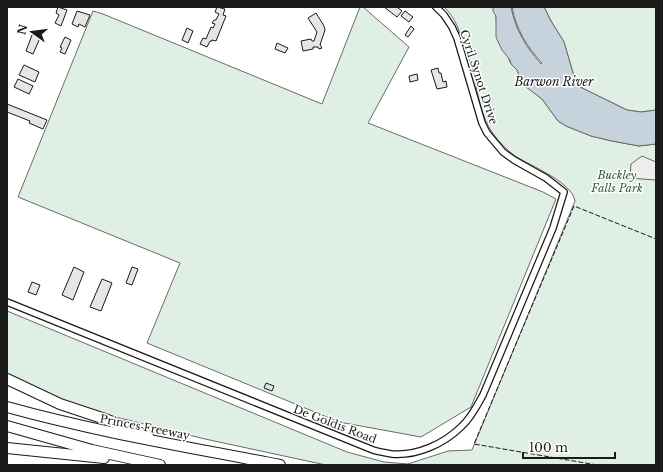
<svg xmlns="http://www.w3.org/2000/svg" width="663" height="472" font-family="'Libre Baskerville',serif">
<style>
.green{fill:#e0efe3;stroke:#6a6a6a}
.parking{fill:#ededed;stroke:#6a6a6a}
.water{fill:#c6d2dc;stroke:#6a6a6a}
.building{fill:#e6e6e6;stroke:#1a1a1a}
.lines{fill:none;stroke-linecap:round;stroke-linejoin:round}
.street-casing{stroke:#1a1a1a;stroke-width:8}
.highway-casing{stroke:#1a1a1a;stroke-width:12}
.street{stroke:#fff;stroke-width:5.5}
.highway{stroke:#fff;stroke-width:10}
.fence{stroke:#1a1a1a;stroke-width:1;stroke-dasharray:5 2;stroke-linecap:butt}
.labels{text-anchor:middle;stroke-width:3;stroke-linejoin:round;paint-order:stroke}
.street-label{font-size:11px;fill:#1a1a1a;stroke:#fff}
.park-label{font-size:11px;font-style:italic;fill:#2b5a34;stroke:#fff}
.water-label{font-size:12px;font-style:italic;fill:#1a1a1a;stroke:#fff}
</style>
<rect width="100%" height="100%" fill="#fff"/>
<g class="green">
<polygon points="360,7 363,7 409,47 368,123 543,192 556,199 471,407 421,437 339,422 147,343 180,263 18,197 93,11 103,14 322,104"/>
<path d="M444,7H494L496,16L497,32L511,64L517,70L523,84L542,99L558,121L566,126L591,136L612,141L639,146L656,144V465H326L205,439L116,417L65,401L7,375V311L347,452L384,462L408,464L448,451L472,450L575,201C572,182 531,166 515,156C507,150 500,143 494,135C480,116 478,93 473,71C471,63 467,55 464,48C460,32 456,18 444,7Z"/>
<polygon points="544,7 656,7 656,110 641,112 627,110 580,87 573,73 564,42 551,21"/>
</g>
<polygon class="parking" points="642,156 656,162 656,177 655,180 630,178 631,164"/>
<path class="water" d="M493,7H511C515,29 526,47 541,64L542,63C527,47 516,29 512,7H544L551,21L564,42L573,73L580,87L627,110L641,112L656,110V144L639,146L612,141L591,136L566,126L558,121L542,99L522,84L517,70L511,64L510,60L502,50L496,37V16L493,11Z"/>
<g class="building">
<polygon points="58,7 67,10 61,26 55,23 59,15 56,13"/>
<polygon points="217,7 225,9 223,15 226,16 216,41 212,40 212,41 210,41 207,47 200,44 203,38 206,39 211,27 213,28 215,24 212,23 214,20 216,20 219,14 215,12"/>
<polygon points="384,7 397,7 402,11 397,17"/>
<polygon points="77,11 90,15 85,27 79,24 78,27 72,24"/>
<polygon points="405,11 413,17 409,22 401,16"/>
<polygon points="316,13 324,26 325,30 320,45 322,48 319,49 318,47 313,47 313,49 303,51 301,41 311,39 312,41 314,41 317,32 308,18"/>
<polygon points="411,26 414,29 408,37 405,35"/>
<polygon points="187,28 193,31 188,43 182,40"/>
<polygon points="32,35 40,38 33,54 26,51"/>
<polygon points="65,37 71,40 65,54 60,52 62,48 60,47"/>
<polygon points="277,43 288,48 285,53 275,49"/>
<polygon points="24,65 39,72 35,82 19,75"/>
<polygon points="438,68 439,73 441,73 443,82 446,81 447,87 437,89 431,70"/>
<polygon points="417,74 418,80 410,82 409,76"/>
<polygon points="18,79 33,86 29,94 14,87"/>
<polygon points="7,104 47,120 43,129 29,123 30,121 7,112"/>
<polygon points="74,267 84,272 73,300 62,295"/>
<polygon points="132,267 138,269 132,285 126,283"/>
<polygon points="102,279 112,283 101,311 90,307"/>
<polygon points="32,282 40,285 36,295 28,292"/>
<polygon points="266,383 274,386 272,391 264,388"/>
</g>
<g class="lines">
<g class="street-casing">
<path id="street" d="M7,302L373,450C379,452 386,453 392,454C417,456 444,444 462,426C471,418 477,406 483,395L553,228L564,192L546,178L514,160L503,152L487,133L482,123L457,38L452,27L444,15L436,7"/>
</g>
<g class="highway-casing">
<g id="highway">
<polyline points="7,379 60,404 105,419 148,436"/>
<path d="M7,407C97,432 189,447 280,465"/>
<polyline points="7,426 92,450 160,465"/>
<polyline points="7,448 104,458"/>
</g>
</g>
<use href="#street" class="street"/>
<use href="#highway" class="highway"/>
<polyline class="fence" points="597,465 474,444 574,206 656,239"/>
</g>
<g class="labels">
<g class="street-label">
<text transform="translate(479 77) rotate(72)" y="4">Cyril Synot Drive</text>
<text transform="translate(335 424) rotate(21)" y="4">De Goldis Road</text>
<text transform="translate(145 427) rotate(11)" y="4">Princes Freeway</text>
</g>
<g class="park-label">
<text x="617" y="179">Buckley<tspan x="617" dy="13">Falls Park</tspan></text>
</g>
<g class="water-label">
<text x="554" y="86">Barwon River</text>
</g>
</g>
<rect width="663" height="472" fill="none" stroke="#1a1a1a" stroke-width="16"/>
<g transform="translate(32 32) rotate(284)" stroke="#ffffff" stroke-width="3" paint-order="stroke">
<path d="M0-3L7 15L0 10L-7 15Z" fill="#1a1a1a"/>
<text y="-6" font-size="11" font-weight="bold" text-anchor="middle" fill="#1a1a1a">N</text>
</g>
<path d="M523 452v6h92v-6" fill="none" stroke="#1a1a1a" stroke-width="2"/>
<text x="529" y="452" font-size="12" fill="#1a1a1a" stroke="#ffffff" stroke-width="3" paint-order="stroke">100 m</text>
</svg>
